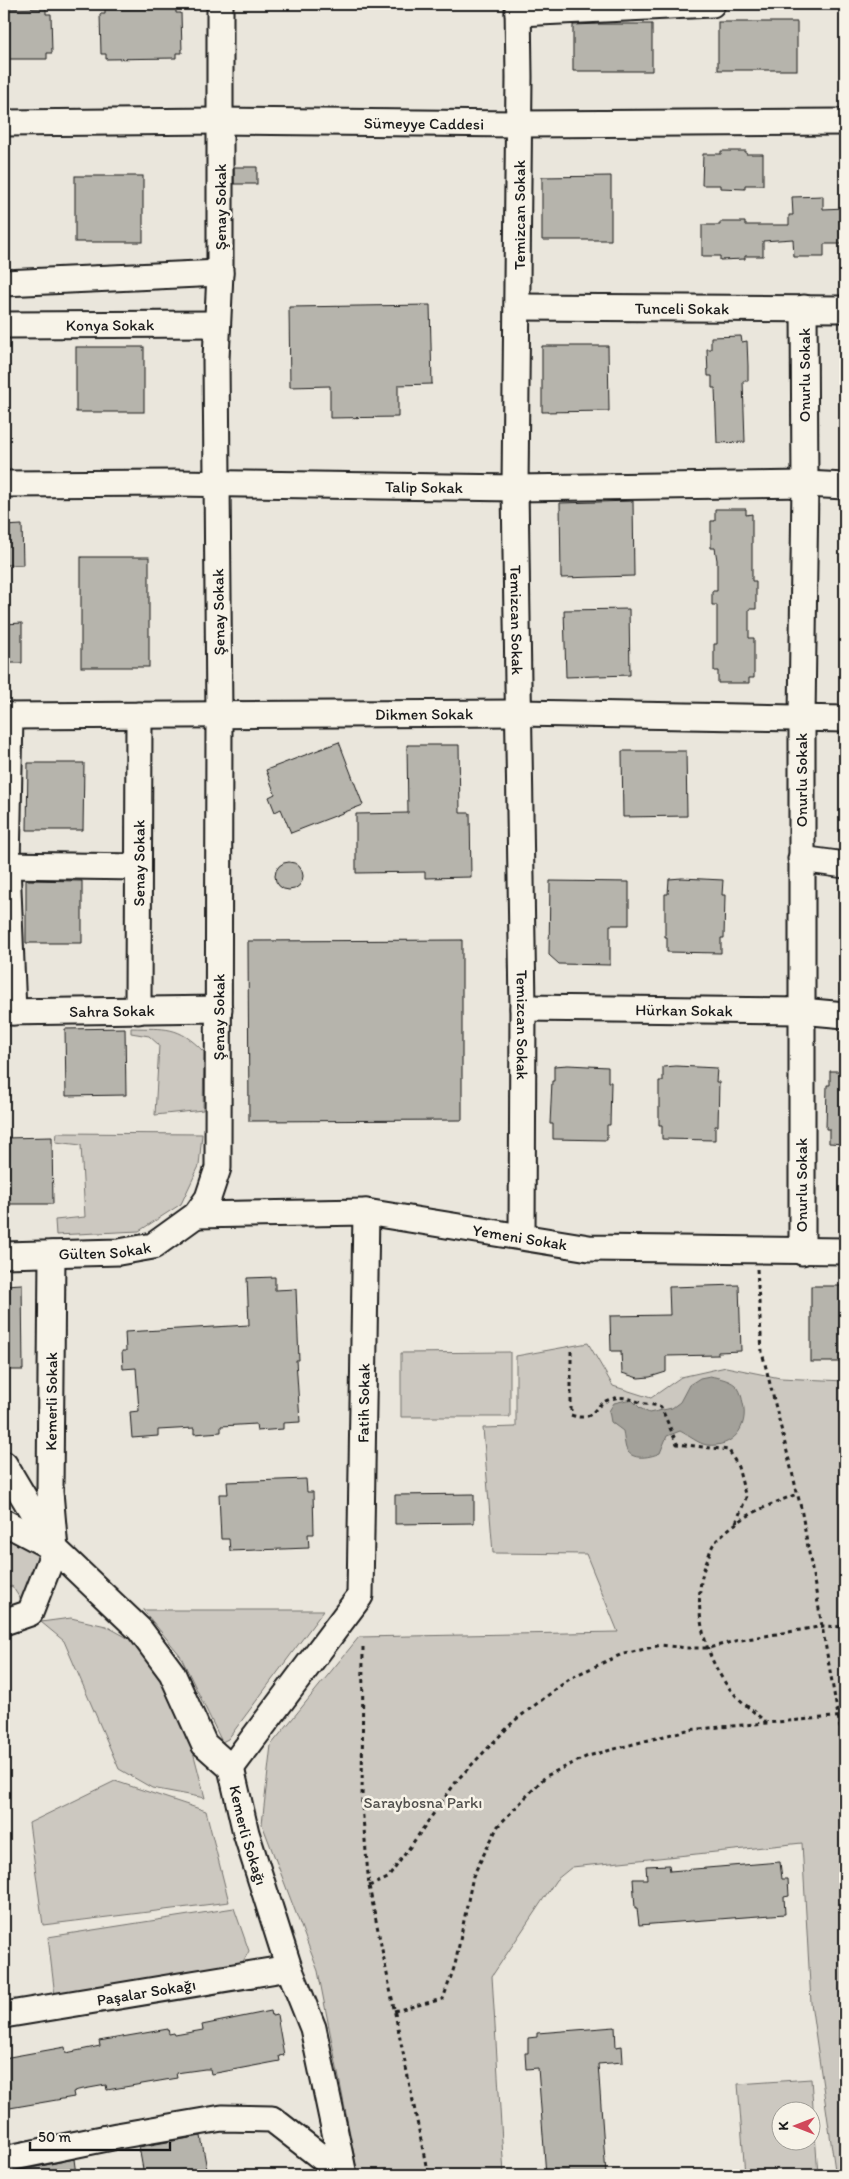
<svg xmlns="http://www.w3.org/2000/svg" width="849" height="2179" font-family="Itim,sans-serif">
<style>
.green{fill:#ccc8c0;stroke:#74726e;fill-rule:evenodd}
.water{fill:#a3a19a;stroke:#6d6c68}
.building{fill:#b6b4ac;stroke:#1c1c1c}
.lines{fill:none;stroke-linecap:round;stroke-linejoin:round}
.minor-casing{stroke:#1c1c1c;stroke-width:29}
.path{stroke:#1c1c1c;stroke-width:3;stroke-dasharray:4 4;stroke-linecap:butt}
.minor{stroke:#f7f3e8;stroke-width:25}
.labels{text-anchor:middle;stroke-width:5;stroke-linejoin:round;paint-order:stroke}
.street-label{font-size:16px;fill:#1c1c1c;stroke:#f7f3e8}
.park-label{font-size:16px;fill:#51504d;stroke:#f7f3e8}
</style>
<rect width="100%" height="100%" fill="#eae6dc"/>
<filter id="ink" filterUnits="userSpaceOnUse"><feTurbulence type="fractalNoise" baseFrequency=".02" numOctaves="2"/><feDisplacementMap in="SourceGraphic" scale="10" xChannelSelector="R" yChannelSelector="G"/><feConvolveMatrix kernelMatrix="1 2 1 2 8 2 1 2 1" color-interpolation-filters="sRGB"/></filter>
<g filter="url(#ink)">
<g class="green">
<path d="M131,1028C166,1029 178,1025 204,1052L203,1110L155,1115L159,1045L149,1036L131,1033Z"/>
<polygon points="57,1133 202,1134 199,1166 181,1204 139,1231 56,1235 55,1220 85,1217 81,1145 56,1142"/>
<polygon points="588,1343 613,1386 651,1398 681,1377 726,1367 780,1378 845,1381 845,2168 835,2170 811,2003 802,1843 572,1867 556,1880 492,1976 504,2175 358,2175 318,1971 262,1824 271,1745 359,1637 618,1632 586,1554 493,1553 483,1428 516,1427 516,1356"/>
<polygon points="510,1352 510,1417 401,1417 401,1353"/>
<polygon points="4,1528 41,1547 44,1560 21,1600 12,1586 4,1589"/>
<polygon points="143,1610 324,1610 228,1739 222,1742 180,1655"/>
<polygon points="71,1618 106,1626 135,1642 162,1683 188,1732 205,1798 152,1788 119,1769 64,1641 41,1622"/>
<polygon points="115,1781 206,1811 229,1902 43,1925 29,1823"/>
<polygon points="234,1908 249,1951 241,1965 55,1996 48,1937"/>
<path d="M811,2079L818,2175H745L738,2084ZM782,2112H812V2142H782Z"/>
</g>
<path class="water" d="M710,1376C719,1378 732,1380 738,1388C741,1392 742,1399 743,1403C749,1427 733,1448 707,1445C699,1444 688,1435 680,1431L667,1436L660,1453C649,1458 627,1462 625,1444C624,1440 624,1436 623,1431L611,1422L609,1411L614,1403L631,1399L640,1408L649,1413L672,1408L680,1402L689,1385L700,1378Z"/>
<g class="building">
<polygon points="46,8 46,14 51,14 52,53 47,53 47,59 4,59 4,9"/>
<polygon points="176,8 176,13 181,13 182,53 176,53 176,58 106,59 106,54 101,54 100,14 105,14 105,9"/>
<rect x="718" y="22" width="79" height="48"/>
<polygon points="600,24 652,24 652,71 573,71 573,25"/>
<polygon points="721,151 746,151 746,154 763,154 763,185 745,185 745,189 720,188 720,185 702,185 703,154 721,154"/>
<rect x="234" y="167" width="23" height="17"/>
<rect x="75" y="176" width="68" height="66"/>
<polygon points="611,176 611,240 542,240 542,177"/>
<polygon points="823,196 823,209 845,208 845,244 824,244 824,257 794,257 793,239 763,241 763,256 745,256 745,259 720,260 720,256 702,256 702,225 720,225 720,222 745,222 745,225 789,225 789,215 793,215 792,197"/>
<polygon points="430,305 432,384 398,385 398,417 330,418 330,386 290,387 289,307"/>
<polygon points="741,336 742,342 747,341 748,366 748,381 743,381 745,442 717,443 715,388 712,388 712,376 708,376 707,349 711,349 711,337"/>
<polygon points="542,346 608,346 609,411 542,412"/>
<rect x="76" y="347" width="68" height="65"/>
<polygon points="633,501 634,576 561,578 560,503"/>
<polygon points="715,509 746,509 746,515 752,514 752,581 756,581 756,609 749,609 749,638 754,638 754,678 749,678 749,683 718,683 718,671 714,671 714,644 717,644 717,605 712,605 712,591 717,591 717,560 715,548 711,548 711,521 715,521"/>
<polygon points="22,525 23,565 4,565 4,526"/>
<rect x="81" y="557" width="68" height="110"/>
<polygon points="629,609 630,675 566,677 564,610"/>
<polygon points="22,623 22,663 4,663 4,624"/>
<polygon points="339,742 363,805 291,833 281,809 275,812 269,797 275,794 266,770"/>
<polygon points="407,745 459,745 460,813 470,813 471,877 425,878 425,872 356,873 356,814 408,813"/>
<polygon points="622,751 686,751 687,816 623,817"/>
<polygon points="28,763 84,763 83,830 27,830"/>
<circle cx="289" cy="876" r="14"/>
<polygon points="682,878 723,880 722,895 725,895 724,938 721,938 721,953 667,952 667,937 665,937 665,894 668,894 669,879"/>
<polygon points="26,880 82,881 82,943 26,943"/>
<polygon points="550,881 629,882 629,925 610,925 610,965 559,964 549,955"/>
<polygon points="462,940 462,1120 249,1121 248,941"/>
<polygon points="125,1028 126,1095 66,1096 65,1029"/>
<polygon points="568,1065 608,1067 608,1082 611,1082 610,1125 607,1125 607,1140 553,1139 553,1124 550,1124 552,1081 554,1081 554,1066"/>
<polygon points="676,1066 717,1068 716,1082 719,1082 718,1126 715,1126 715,1140 662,1139 662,1125 659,1125 659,1081 663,1081 663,1067"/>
<polygon points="830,1071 845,1071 845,1144 829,1143 829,1129 826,1129 827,1085 830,1085"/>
<polygon points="52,1137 53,1204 4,1204 4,1138"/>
<polygon points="275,1277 275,1290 296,1289 299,1360 296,1360 300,1422 283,1423 283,1429 257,1431 256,1424 221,1426 221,1432 194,1434 194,1428 158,1430 158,1436 132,1438 130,1412 139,1411 136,1368 123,1369 122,1351 126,1351 125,1332 249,1325 247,1278"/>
<polygon points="22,1284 23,1370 4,1370 4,1285"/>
<polygon points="739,1285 741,1351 718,1352 718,1355 666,1356 666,1372 650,1377 638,1378 622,1373 621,1351 611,1351 610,1316 670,1315 669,1287"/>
<rect x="811" y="1286" width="34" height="76"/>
<polygon points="306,1479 307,1492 313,1492 314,1534 308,1534 309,1548 230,1551 229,1539 221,1539 219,1494 228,1494 227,1482"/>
<polygon points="474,1494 474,1523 395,1524 395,1495"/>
<polygon points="780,1862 782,1879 788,1879 789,1896 784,1897 785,1914 639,1925 637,1908 635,1908 633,1879 647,1879 646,1866 669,1865 670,1871"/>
<polygon points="271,2011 272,2016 277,2015 284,2055 279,2056 280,2061 211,2074 210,2069 205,2069 176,2073 177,2078 107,2090 106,2085 78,2090 73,2092 74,2097 4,2109 4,2058 65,2047 66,2053 100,2046 99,2041 168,2029 169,2034 174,2033 175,2035 203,2030 202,2025"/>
<polygon points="615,2027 616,2047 622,2046 623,2062 598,2064 606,2175 546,2175 538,2068 526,2069 525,2053 528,2053 528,2038 537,2037 537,2033"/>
<polygon points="201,2136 208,2175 144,2175 139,2147"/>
<polygon points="74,2159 76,2175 8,2175 8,2173"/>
</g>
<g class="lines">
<g class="minor-casing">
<g id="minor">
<path id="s1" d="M518,4L519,77L515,488L523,1008L522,1236"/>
<polyline points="518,13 712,4"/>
<path id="s2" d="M4,123L220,121L519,124L845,122"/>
<polyline points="4,283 220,273"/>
<path id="s3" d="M518,307L845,309"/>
<path id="s4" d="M4,325L217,324"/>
<path id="s5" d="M4,484L175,483L515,488L805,484L845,486"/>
<path id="s6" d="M4,716L519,713L845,719"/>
<polyline points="10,716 7,865 13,1012"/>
<polyline points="801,859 845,865"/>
<polyline points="4,865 138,867"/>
<path id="s7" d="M523,1008L801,1011L845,1015"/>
<path id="s8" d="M138,1011L139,715"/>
<path id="s9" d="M4,1012L219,1009"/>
<path id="s10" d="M196,1215L366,1212L589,1248L845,1251"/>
<polyline points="802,1252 802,717 805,484 804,308"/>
<path id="s11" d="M4,1255L119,1252L153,1246L196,1215L208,1198L218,1168L219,715L216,359L220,273V4"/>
<polyline points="4,1464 51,1543"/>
<path id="s12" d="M4,1522L55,1549L140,1630L172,1673L204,1744L231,1768L246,1833L289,1968L313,2028L344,2175"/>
<path id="s13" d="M4,1622L30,1613L55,1549L50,1492L52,1254"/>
<path id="s14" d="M231,1768L360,1596L366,1212"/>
<path id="s15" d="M4,2015L289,1968"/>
<polyline points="4,2159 117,2136 222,2118 272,2119 344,2175"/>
</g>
</g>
<g class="path">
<polyline points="757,1269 762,1352 801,1508 845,1755"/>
<path d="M571,1351V1415C595,1423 592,1406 608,1400C621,1395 629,1398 641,1403C647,1405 654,1404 661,1407L677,1444L729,1450L738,1467L746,1498L735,1525"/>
<polyline points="363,1647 362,1806 369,1886 428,2175"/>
<path d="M767,1723C752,1710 735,1698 724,1681C701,1647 691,1596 708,1558C710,1552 712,1545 716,1541C738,1517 768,1505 797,1494"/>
<polyline points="369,1886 388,1878 458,1779 514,1721 572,1677 620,1655 661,1645 686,1648 709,1648 735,1641 824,1626 845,1627"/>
<polyline points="394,2011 443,1999 455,1965 473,1876 498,1826 546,1776 588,1756 687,1730 845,1716"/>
</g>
<use href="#minor" class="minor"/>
</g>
</g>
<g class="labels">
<g class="street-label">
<text dy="6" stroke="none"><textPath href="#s2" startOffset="420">Sümeyye Caddesi</textPath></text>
<text transform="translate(220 207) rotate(-90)" y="6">Şenay Sokak</text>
<text transform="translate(519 215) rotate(-90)" y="6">Temizcan Sokak</text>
<text dy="6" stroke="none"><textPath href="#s3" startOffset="164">Tunceli Sokak</textPath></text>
<text dy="6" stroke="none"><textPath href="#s4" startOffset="106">Konya Sokak</textPath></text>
<text transform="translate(804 375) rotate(-90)" y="6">Onurlu Sokak</text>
<text dy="6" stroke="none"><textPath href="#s5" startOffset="420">Talip Sokak</textPath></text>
<text transform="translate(218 612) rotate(-91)" y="6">Şenay Sokak</text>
<text dy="6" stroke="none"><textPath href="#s1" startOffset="616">Temizcan Sokak</textPath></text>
<text dy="6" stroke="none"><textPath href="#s6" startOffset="420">Dikmen Sokak</textPath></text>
<text transform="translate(801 780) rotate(-90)" y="6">Onurlu Sokak</text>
<text dy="6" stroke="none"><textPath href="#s8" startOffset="148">Senay Sokak</textPath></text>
<text dy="6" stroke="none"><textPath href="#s7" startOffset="161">Hürkan Sokak</textPath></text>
<text dy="6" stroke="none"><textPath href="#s9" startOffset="108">Sahra Sokak</textPath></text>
<text dy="6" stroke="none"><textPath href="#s11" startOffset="406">Şenay Sokak</textPath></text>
<text dy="6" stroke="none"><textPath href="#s1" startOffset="1021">Temizcan Sokak</textPath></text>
<text transform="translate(801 1185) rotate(-90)" y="6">Onurlu Sokak</text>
<text dy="6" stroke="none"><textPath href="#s10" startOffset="326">Yemeni Sokak</textPath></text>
<text dy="6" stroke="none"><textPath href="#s11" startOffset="101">Gülten Sokak</textPath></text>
<text dy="6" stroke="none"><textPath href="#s13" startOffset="244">Kemerli Sokak</textPath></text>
<text dy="6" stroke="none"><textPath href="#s14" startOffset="408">Fatih Sokak</textPath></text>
<text dy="6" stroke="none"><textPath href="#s12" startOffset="412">Kemerli Sokağı</textPath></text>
<text dy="6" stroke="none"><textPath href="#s15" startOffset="144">Paşalar Sokağı</textPath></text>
</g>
<g class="park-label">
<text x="423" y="1808">Saraybosna Parkı</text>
</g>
</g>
<rect width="849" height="2179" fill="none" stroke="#f7f3e8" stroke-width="20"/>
<rect x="10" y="10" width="829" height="2159" fill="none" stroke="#1c1c1c" stroke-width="2" filter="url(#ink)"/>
<g transform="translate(796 2126) rotate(270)"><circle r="24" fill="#f7f3e8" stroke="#9f9d96"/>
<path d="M0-4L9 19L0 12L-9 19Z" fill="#d1495b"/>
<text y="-8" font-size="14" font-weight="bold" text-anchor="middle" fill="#1c1c1c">K</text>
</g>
<path d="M30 2142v8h140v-8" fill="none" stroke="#1c1c1c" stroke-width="2.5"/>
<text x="38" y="2142" font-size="15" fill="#1c1c1c" stroke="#f7f3e8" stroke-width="4" paint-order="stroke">50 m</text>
</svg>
